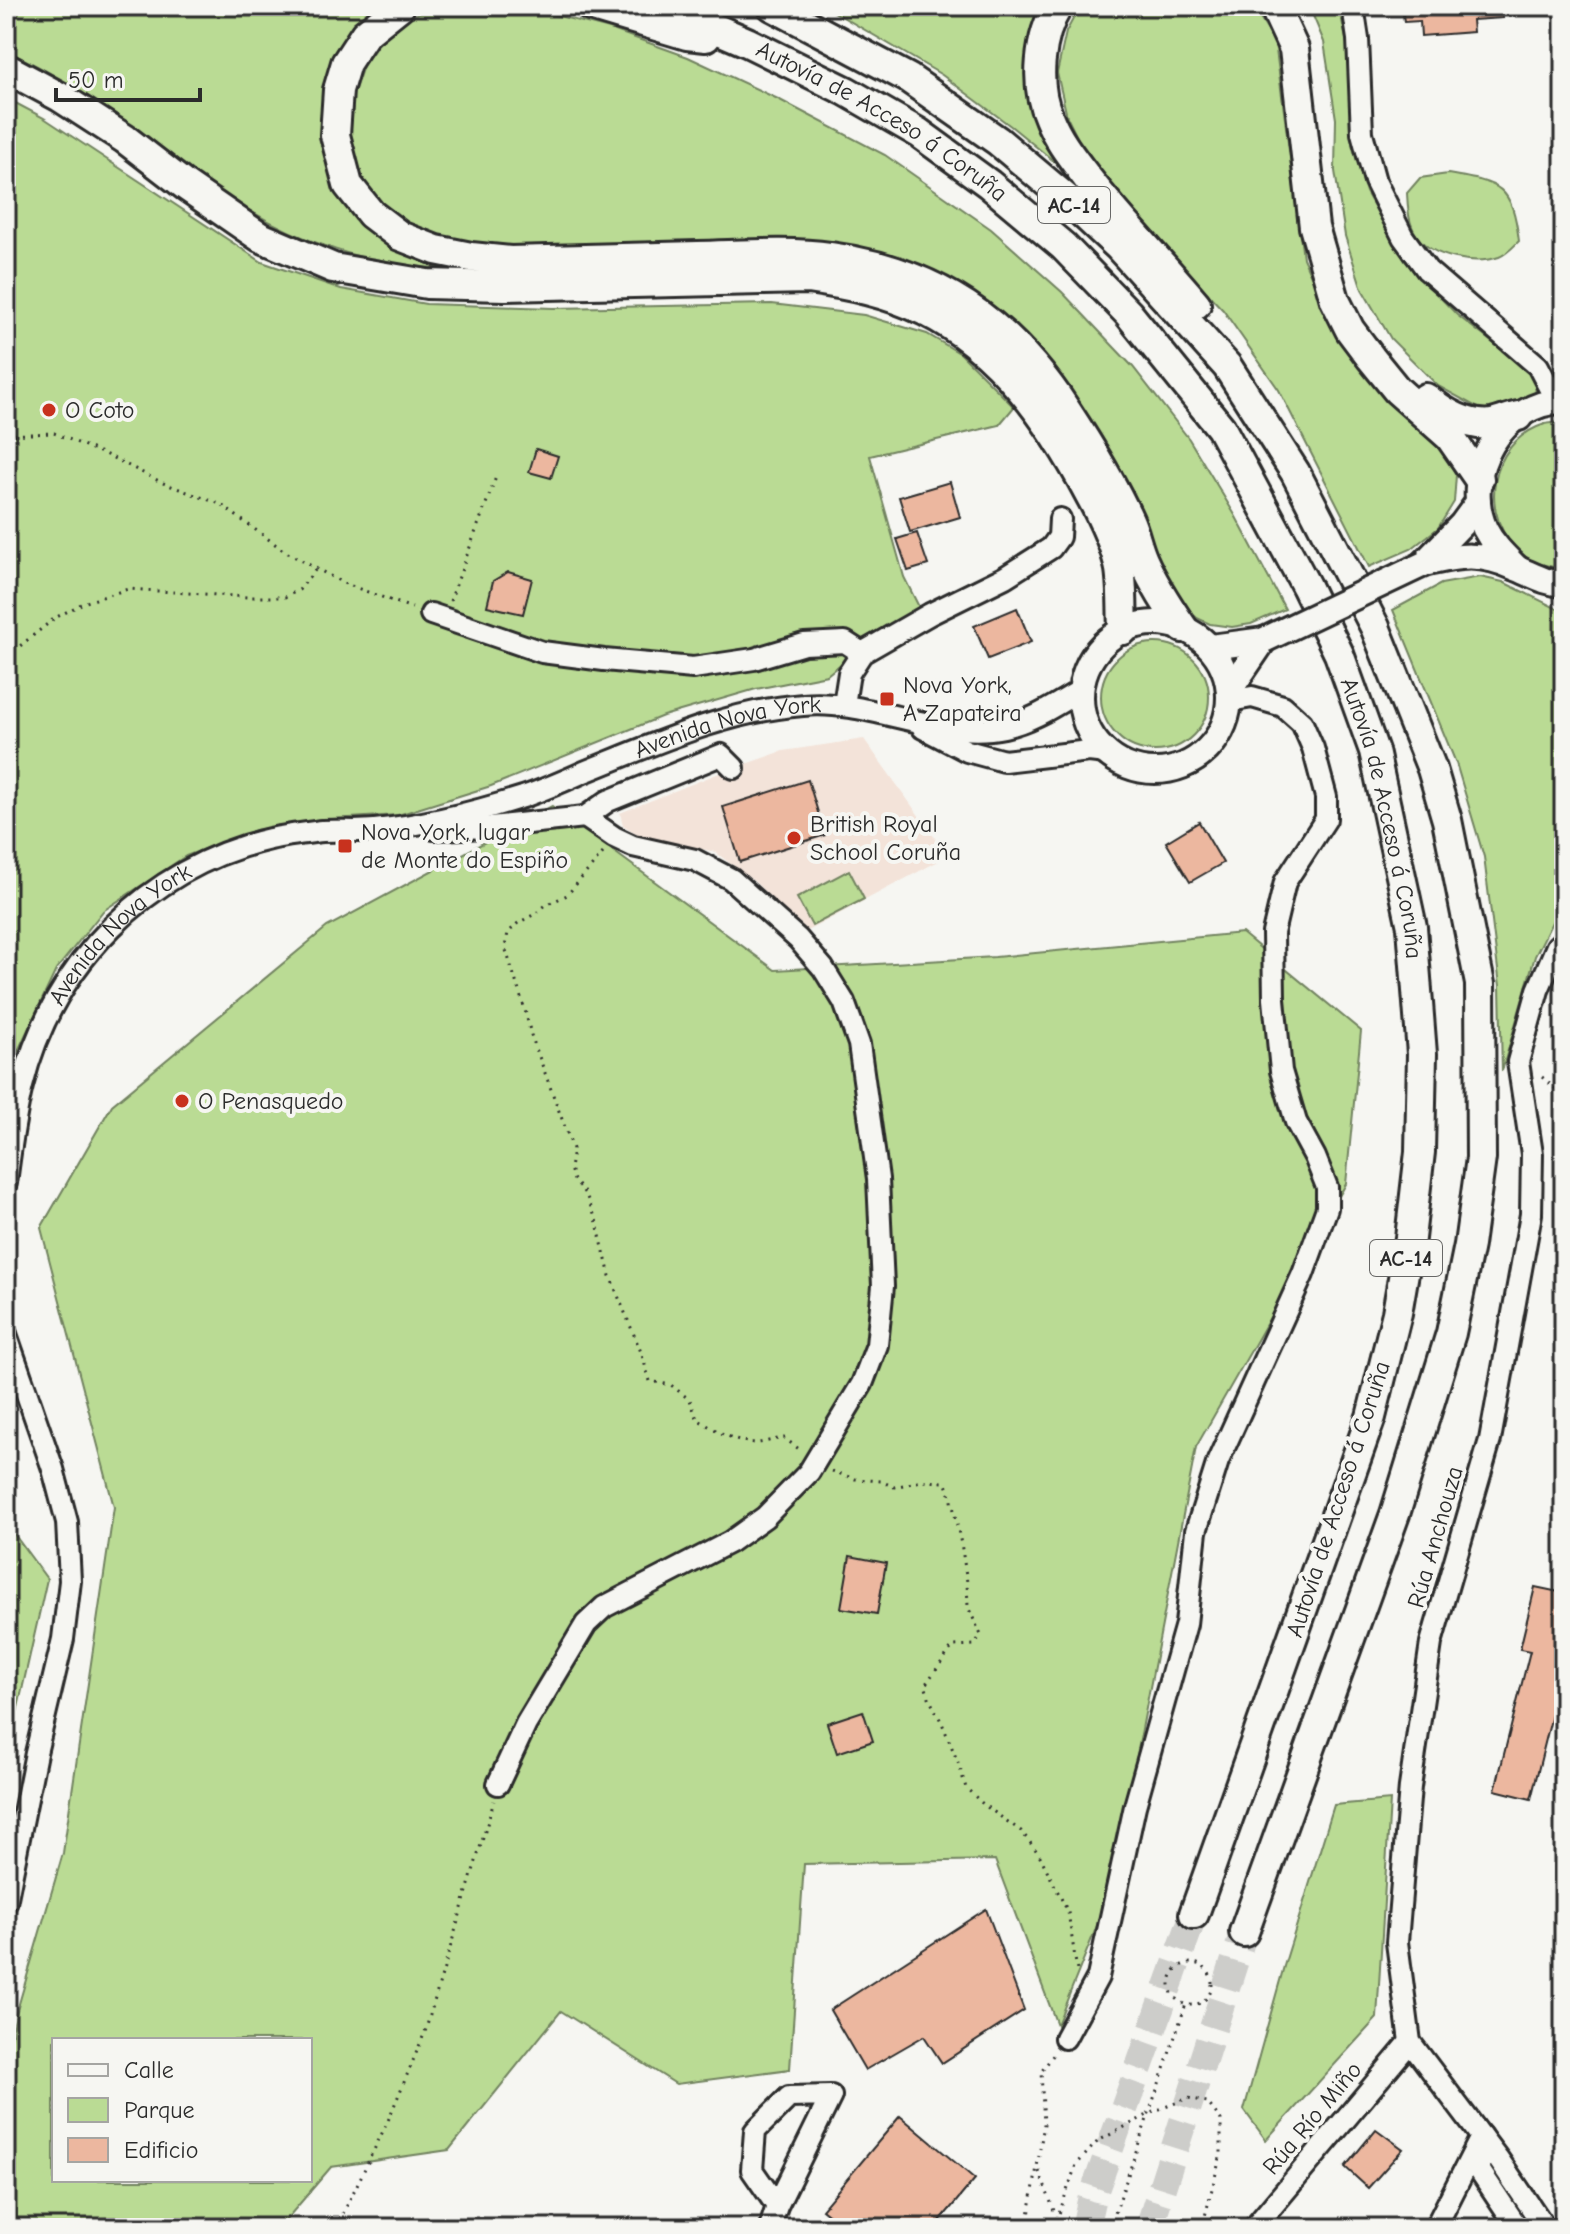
<svg xmlns="http://www.w3.org/2000/svg" width="1570" height="2234" font-family="'Comic Neue',sans-serif">
<style>
.built{fill:#f3e3d9}
.green{fill:#badb94;stroke:#728360;stroke-width:2;fill-rule:evenodd}
.building{fill:#ecb79f;stroke:#2b2b2b;stroke-width:2}
.lines{fill:none;stroke-linecap:round;stroke-linejoin:round}
.highway-tunnel{stroke:#cdcdca;stroke-width:28;stroke-dasharray:28 14;stroke-linecap:butt}
.minor-casing{stroke:#2b2b2b;stroke-width:26}
.major-casing{stroke:#2b2b2b;stroke-width:30}
.highway-casing{stroke:#2b2b2b;stroke-width:34}
.path{stroke:#2b2b2b;stroke-width:3;stroke-dasharray:2 6;stroke-linecap:butt}
.minor{stroke:#f6f6f2;stroke-width:20}
.major{stroke:#f6f6f2;stroke-width:24}
.highway{stroke:#f6f6f2;stroke-width:28}
.major-bridge-casing{stroke:#2b2b2b;stroke-width:30;stroke-linecap:butt}
.major-bridge{stroke:#f6f6f2;stroke-width:24}
.poi-dot{fill:#c8321e;stroke:#f6f6f2;stroke-width:3}
.labels{text-anchor:middle;stroke-width:8;stroke-linejoin:round;paint-order:stroke}
.shield{fill:#f6f6f2;stroke:#686867;stroke-width:2}
.shield-label{font-size:22px;font-weight:bold;fill:#2b2b2b}
.street-label{font-size:24px;fill:#2b2b2b;stroke:#f6f6f2}
.poi-label{font-size:24px;fill:#2b2b2b;stroke:#f6f6f2;text-anchor:start}
</style>
<rect width="100%" height="100%" fill="#f6f6f2"/>
<filter id="ink" filterUnits="userSpaceOnUse"><feTurbulence type="fractalNoise" baseFrequency=".0125" numOctaves="2"/><feDisplacementMap in="SourceGraphic" scale="16" xChannelSelector="R" yChannelSelector="G"/><feConvolveMatrix kernelMatrix="1 2 1 2 8 2 1 2 1" color-interpolation-filters="sRGB"/></filter>
<g filter="url(#ink)">
<polygon class="built" points="864,739 948,856 805,932 755,882 715,852 637,834 623,825 620,813 714,775 783,751"/>
<g class="green">
<path d="M6,6H382L327,80L322,117L326,157L390,246L421,261L456,268C374,270 294,241 226,196C152,148 88,86 6,51Z"/>
<polygon points="447,6 500,6 555,15 610,29 688,57 778,99 885,155 991,229 1062,292 1133,367 1189,439 1235,515 1285,609 1251,624 1232,627 1210,624 1197,618 1180,602 1165,579 1134,502 1106,445 1068,388 1025,338 974,296 914,263 849,246 786,241 597,246 487,247 441,239 406,225 377,202 358,172 347,136 351,101 363,66 384,36 404,20 424,11"/>
<polygon points="824,6 1045,6 1041,12 1066,171 1012,127 942,75"/>
<polygon points="1080,6 1252,6 1275,42 1303,258 1329,316 1366,374 1413,423 1442,447 1456,475 1454,502 1438,528 1411,549 1369,567 1279,390 1223,310 1096,175 1067,117 1057,73 1066,32"/>
<polygon points="1309,6 1339,6 1353,72 1352,144 1366,192 1405,261 1457,315 1534,375 1536,395 1505,409 1480,409 1438,386 1391,339 1362,289 1345,236 1335,171 1336,119 1324,42"/>
<polygon points="6,98 44,118 262,262 341,289 426,304 554,308 772,304 864,315 927,334 961,354 1014,407 999,425 870,456 904,577 919,607 874,637 827,675 756,689 663,716 491,786 398,815 317,820 256,830 186,856 103,911 56,970 9,1070 6,1089"/>
<path d="M1448,174C1501,183 1512,185 1519,241C1513,247 1507,254 1499,257C1475,265 1432,258 1417,236C1408,223 1408,208 1407,193L1420,178Z"/>
<path d="M1564,422V568C1549,567 1535,564 1523,555C1477,519 1487,442 1545,424C1551,423 1558,422 1564,422Z"/>
<polygon points="1480,577 1503,582 1564,612 1564,762 1556,811 1564,864 1564,887 1560,906 1535,956 1502,1071 1500,986 1484,857 1456,763 1393,610 1441,584"/>
<circle cx="1155" cy="697" r="54"/>
<path d="M552,806L775,970L995,957L1242,933L1361,1031L1346,1184L1196,1447L1111,1891L1057,2025L995,1860L804,1864L790,2069L676,2084L561,2011L449,2150L331,2167L279,2228H6V2066L16,2014L63,1853L114,1507L41,1228L112,1105L327,927ZM54,2040H310V2180H54Z"/>
<polygon points="849,870 864,899 812,926 797,898"/>
<polygon points="6,1523 47,1579 6,1761"/>
<polygon points="1390,1800 1377,2018 1266,2140 1244,2110 1284,1966 1334,1805"/>
</g>
<g class="building">
<polygon points="1402,6 1427,6 1427,8 1502,6 1503,18 1472,20 1473,32 1421,36 1420,21 1404,22"/>
<polygon points="536,449 558,456 551,478 529,472"/>
<polygon points="950,482 960,517 910,532 899,497"/>
<polygon points="917,533 928,565 908,571 897,539"/>
<polygon points="508,572 532,579 523,614 487,606 493,581"/>
<polygon points="1017,608 1031,642 988,659 974,626"/>
<polygon points="808,780 825,835 740,862 723,807"/>
<polygon points="1199,822 1223,863 1190,882 1166,842"/>
<polygon points="850,1556 886,1563 877,1614 841,1608"/>
<polygon points="1535,1587 1564,1593 1564,1615 1559,1614 1557,1655 1564,1657 1564,1667 1531,1799 1495,1790 1530,1651 1520,1649"/>
<polygon points="863,1711 873,1741 837,1753 827,1723"/>
<polygon points="986,1909 1024,2010 942,2063 924,2036 865,2070 830,2010"/>
<polygon points="900,2116 975,2179 934,2228 831,2228 837,2221 822,2209"/>
<polygon points="1376,2129 1403,2149 1368,2188 1345,2167"/>
</g>
<g class="lines">
<g class="highway-tunnel">
<polyline points="1085,2228 1091,2201 1194,1914"/>
<polyline points="1149,2228 1244,1932"/>
</g>
<g class="minor-casing">
<g id="minor">
<polyline points="1353,6 1358,39 1362,133 1375,181 1403,237 1427,270 1538,366 1556,401"/>
<polyline points="431,614 542,652 604,660 693,668 754,659 804,644 845,642 862,653"/>
<polyline points="844,705 849,673 862,653 930,614 1005,577 1051,548 1059,537 1060,519"/>
<polyline points="923,728 967,751 1004,761 1089,751 1106,753"/>
<polyline points="585,817 608,801 721,755 734,768"/>
<polyline points="434,829 491,827 585,817"/>
<path id="s1" d="M6,1183C10,1151 14,1118 22,1086C52,964 148,867 270,839C287,835 306,833 322,831C340,830 358,832 375,830C425,825 475,812 523,797C543,790 564,781 584,772C654,744 726,711 803,705C869,698 940,741 1004,727C1033,721 1057,704 1081,690"/>
<polyline points="6,1334 53,1469 67,1522 70,1581 63,1639 36,1753 6,1903"/>
<polyline points="498,1784 526,1724 586,1624 604,1607 730,1542 765,1517 809,1472 862,1384 877,1345 883,1286 878,1179 859,1044 844,1002 823,968 798,939 731,879 695,860 633,846 614,837 585,817"/>
<polyline points="1065,2038 1098,1977 1135,1806 1186,1624 1196,1531 1218,1461 1303,1274 1327,1208 1327,1187 1315,1157 1296,1122 1281,1071 1274,999 1273,933 1285,882 1326,819 1326,797 1313,748 1302,723 1283,706 1252,697 1230,701"/>
<polyline points="1481,2136 1480,2171 1518,2228"/>
<polyline points="770,2228 777,2206 831,2096 789,2097 755,2131 752,2170 777,2206"/>
<polyline points="1254,2228 1410,2042"/>
<polyline points="1435,2228 1478,2143"/>
<polyline points="1545,2228 1499,2160 1410,2042 1397,1942 1410,1787 1431,1643 1490,1440 1531,1214 1532,1154 1518,1062 1538,990 1557,946 1564,940"/>
</g>
</g>
<g class="major-casing">
<g id="major">
<polyline points="1424,563 1462,524 1478,502"/>
<path d="M1424,564C1461,555 1480,552 1516,568C1533,575 1545,583 1564,584"/>
<path d="M1517,568C1505,556 1493,545 1485,529C1460,473 1502,402 1564,401"/>
<circle cx="1155" cy="697" r="74"/>
<polyline points="1211,647 1264,640"/>
<polyline points="1230,690 1264,640"/>
</g>
</g>
<g class="highway-casing">
<g id="highway">
<path d="M400,6L365,34L346,63L338,90L335,135L348,185L371,214L400,236L436,250L471,257L510,261C573,259 635,258 698,256C742,255 788,251 831,257C935,271 1009,322 1066,410C1089,445 1112,482 1129,520C1135,533 1137,547 1143,560C1154,585 1168,606 1183,628"/>
<polyline points="590,6 687,35 706,37"/>
<path id="s2" d="M663,6L747,42L846,91L919,133L989,184L1063,246L1128,313L1221,428L1306,586L1339,654L1374,751L1412,927L1422,1054L1420,1152L1410,1238L1397,1313L1371,1417L1194,1914"/>
<polyline points="772,6 908,78 998,141 1074,205 1119,247 1227,366 1295,472 1375,627 1432,769 1447,820 1480,984 1481,1158 1469,1245 1451,1333 1395,1514 1244,1932"/>
<path d="M1058,6C1039,36 1034,85 1049,118C1058,141 1073,159 1088,179C1122,223 1161,262 1196,304"/>
<polyline points="1274,6 1294,49 1314,227 1335,300 1350,330 1371,358 1397,390 1450,437 1479,479"/>
<path d="M6,68L60,97L125,139L186,186L260,237L333,268L427,284L505,286L808,279C849,285 888,293 925,311C1000,348 1052,423 1090,495C1102,517 1115,543 1120,569C1123,588 1122,610 1123,630"/>
<path d="M1426,398C1445,413 1467,427 1492,424C1501,422 1510,418 1518,416"/>
</g>
</g>
<g class="path">
<polyline points="6,435 54,433 111,457 163,483 220,504 286,552 343,583 412,608"/>
<polyline points="450,601 496,477"/>
<polyline points="6,653 20,646 55,618 83,603 128,589 248,597 285,597 299,590 316,569"/>
<path d="M603,853L567,895L546,905L535,914L518,923L508,933L505,947L525,1010L531,1035L573,1149L570,1169L574,1180L586,1195L596,1219L610,1276L641,1352L650,1381L671,1385L690,1400L697,1419C715,1430 736,1443 758,1443C766,1442 776,1439 784,1438L799,1449"/>
<polyline points="1542,1077 1564,1096"/>
<polyline points="832,1471 855,1479 881,1481 894,1487 921,1481 945,1482 951,1496 962,1549 967,1582 968,1607 981,1635 974,1645 953,1646 925,1685 930,1700 942,1723 959,1765 966,1788 984,1805 1021,1831 1039,1854 1068,1912 1077,1971"/>
<circle cx="1191" cy="1984" r="21"/>
<polyline points="1039,2171 1056,2216"/>
<polyline points="336,2228 387,2123 425,2032 494,1801"/>
<polyline points="1027,2228 1044,2124 1041,2072 1054,2054"/>
<polyline points="1054,2228 1076,2165 1098,2141 1155,2111 1188,2098 1207,2102 1221,2120 1221,2154 1202,2228"/>
<polyline points="1110,2228 1186,2004"/>
</g>
<use href="#minor" class="minor"/>
<use href="#major" class="major"/>
<use href="#highway" class="highway"/>
<g class="major-bridge-casing">
<polyline id="major-bridge" points="1264,640 1424,564"/>
</g>
<use href="#major-bridge" class="major-bridge"/>
</g>
</g>
<g class="poi-dot">
<circle cx="49" cy="410" r="8"/>
<rect x="879" y="691" width="16" height="16" rx="4"/>
<circle cx="794" cy="838" r="8"/>
<rect x="337" y="838" width="16" height="16" rx="4"/>
<circle cx="182" cy="1101" r="8"/>
</g>
<g class="labels">
<g class="shield">
<rect x="1038" y="187" width="72" height="36" rx="6"/>
<rect x="1370" y="1240" width="72" height="36" rx="6"/>
</g>
<g class="shield-label">
<text x="1074" y="213">AC-14</text>
<text x="1406" y="1266">AC-14</text>
</g>
<g class="street-label">
<text dy="8" stroke="none"><textPath href="#s2" startOffset="248">Autovía de Acceso á Coruña</textPath></text>
<text dy="8" stroke="none"><textPath href="#s1" startOffset="942">Avenida Nova York</textPath></text>
<text dy="8" stroke="none"><textPath href="#s2" startOffset="1136">Autovía de Acceso á Coruña</textPath></text>
<text dy="8" stroke="none"><textPath href="#s1" startOffset="284">Avenida Nova York</textPath></text>
<text transform="translate(1338 1499) rotate(-72)" y="8">Autovía de Acceso á Coruña</text>
<text transform="translate(1435 1537) rotate(-74)" y="8">Rúa Anchouza</text>
<text transform="translate(1312 2118) rotate(-50)" y="8">Rúa Río Miño</text>
</g>
<g class="poi-label">
<text x="65" y="418">O Coto</text>
<text x="903" y="693">Nova York,<tspan x="903" dy="28">A Zapateira</tspan></text>
<text x="810" y="832">British Royal<tspan x="810" dy="28">School Coruña</tspan></text>
<text x="361" y="840">Nova York, lugar<tspan x="361" dy="28">de Monte do Espiño</tspan></text>
<text x="198" y="1109">O Penasquedo</text>
</g>
</g>
<rect width="1570" height="2234" fill="none" stroke="#f6f6f2" stroke-width="32"/>
<rect x="16" y="16" width="1538" height="2202" fill="none" stroke="#2b2b2b" stroke-width="3" filter="url(#ink)"/>
<rect x="52" y="2038" width="260" height="144" fill="#f6f6f2" stroke="#a5a5a2" stroke-width="2"/>
<rect x="68" y="2064" width="40" height="12" fill="#f6f6f2" stroke="#a5a5a2" stroke-width="2"/>
<text x="124" y="2078" font-size="24" fill="#2b2b2b">Calle</text>
<rect x="68" y="2098" width="40" height="24" fill="#badb94" stroke="#a5a5a2" stroke-width="2"/>
<text x="124" y="2118" font-size="24" fill="#2b2b2b">Parque</text>
<rect x="68" y="2138" width="40" height="24" fill="#ecb79f" stroke="#a5a5a2" stroke-width="2"/>
<text x="124" y="2158" font-size="24" fill="#2b2b2b">Edificio</text>
<path d="M56 88v12h144v-12" fill="none" stroke="#2b2b2b" stroke-width="4"/>
<text x="68" y="88" font-size="24" fill="#2b2b2b" stroke="#f6f6f2" stroke-width="6" paint-order="stroke">50 m</text>
</svg>
